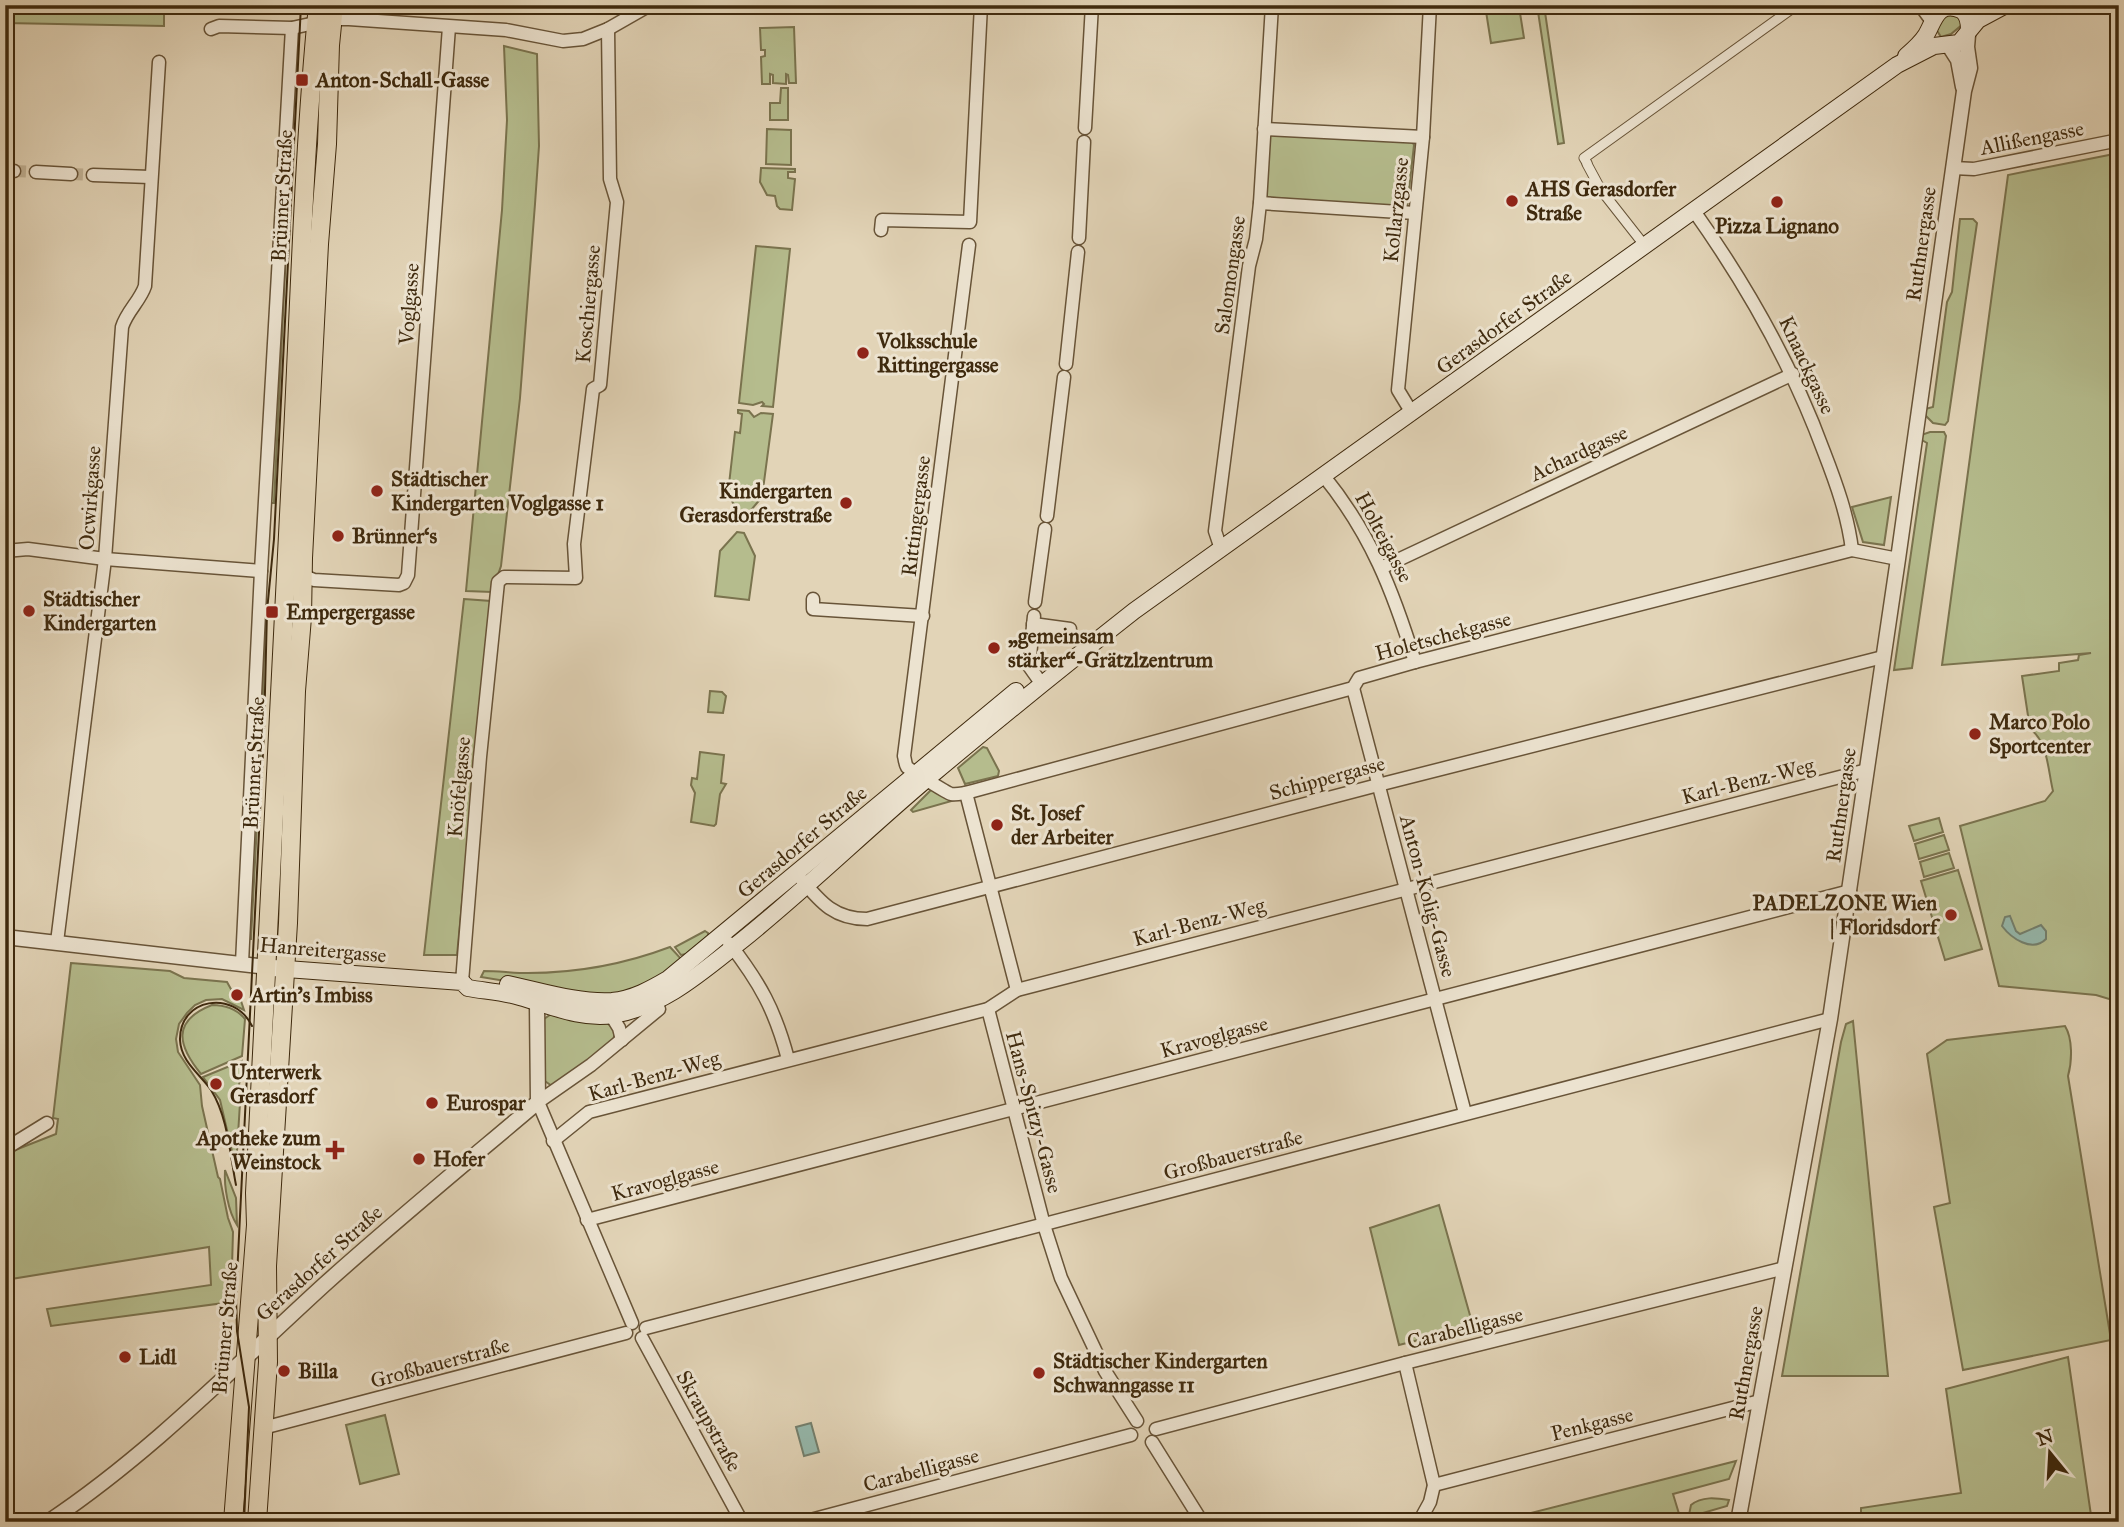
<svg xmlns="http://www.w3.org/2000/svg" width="2124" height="1527" font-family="'IM FELL Great Primer',serif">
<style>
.green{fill:#b5bc8d;stroke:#7a734e;stroke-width:2}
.water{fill:#95b8ac;stroke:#737f6d;stroke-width:2}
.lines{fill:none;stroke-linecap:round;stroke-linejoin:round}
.minor-tunnel{stroke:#c1b295;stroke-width:12;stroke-dasharray:12 6;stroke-linecap:butt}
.pedestrian-casing{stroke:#685438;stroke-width:11}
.minor-casing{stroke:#685438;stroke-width:15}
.tertiary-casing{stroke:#685438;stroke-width:17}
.secondary-casing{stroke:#3f2a0e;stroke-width:18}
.primary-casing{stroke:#3f2a0e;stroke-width:20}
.pedestrian{stroke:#ece3d0;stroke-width:9}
.minor{stroke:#ece3d0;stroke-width:12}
.tertiary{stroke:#ece3d0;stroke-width:14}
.secondary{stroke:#ece3d0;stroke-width:16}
.primary{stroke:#e2d4b7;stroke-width:18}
.tram{stroke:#3f2a0e;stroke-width:2}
.poi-dot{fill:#8f2418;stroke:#ece3d0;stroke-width:2.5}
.labels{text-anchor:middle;stroke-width:6;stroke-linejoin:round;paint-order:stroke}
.poi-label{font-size:21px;font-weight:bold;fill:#3f2a0e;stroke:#ece3d0;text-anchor:start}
.street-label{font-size:21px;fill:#3f2a0e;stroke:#ece3d0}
</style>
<rect width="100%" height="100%" fill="#e2d4b7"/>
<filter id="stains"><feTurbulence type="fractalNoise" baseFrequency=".00286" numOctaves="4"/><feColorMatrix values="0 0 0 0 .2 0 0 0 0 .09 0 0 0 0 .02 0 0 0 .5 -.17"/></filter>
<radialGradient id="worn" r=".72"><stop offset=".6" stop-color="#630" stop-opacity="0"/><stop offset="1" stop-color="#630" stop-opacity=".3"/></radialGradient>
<g class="green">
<polygon points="5,5 164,5 164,26 5,23"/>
<polygon points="1485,5 1527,5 1528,11 1520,13 1524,38 1491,43"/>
<polygon points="1537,5 1544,5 1564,143 1558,144"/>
<polygon points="1944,13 1958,16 1963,24 1951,34 1941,37 1936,29"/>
<polygon points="794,27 796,83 789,83 788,75 786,74 786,84 773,83 773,75 770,74 770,84 762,84 761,57 765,56 765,50 761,50 760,28"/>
<polygon points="504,46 537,54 539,146 535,204 520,398 501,566 492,592 466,591 502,210 507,120"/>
<polygon points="781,88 788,88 788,120 770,120 770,103 780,103"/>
<polygon points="293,106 274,503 270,503"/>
<polygon points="767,129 791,130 791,165 766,164"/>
<polygon points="1269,133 1412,141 1414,145 1407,208 1264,197"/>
<path d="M2119,153V1002L2096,995L1999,986L1960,826L2045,801L2053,791C2048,771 2048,741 2030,729L2022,676L2059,671V663L2078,660L2079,655L2091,653L1942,665L2008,175Z"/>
<polygon points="761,168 795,169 795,172 788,172 788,178 795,179 792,210 780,209 777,206 775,196 767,195 760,182"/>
<polygon points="1960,219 1973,219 1977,223 1948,421 1945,425 1933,423 1924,414 1925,409 1933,407 1947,302 1952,292"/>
<polygon points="756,246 790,249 773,407 762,406 764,404 762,402 753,405 739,403"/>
<polygon points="738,410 749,411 754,417 761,413 773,414 762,497 746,516 739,515 728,493 735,432 740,433 742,414 738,413"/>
<polygon points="1930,432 1944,432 1946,436 1912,668 1894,670 1927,443 1920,439 1924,434"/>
<polygon points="1891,497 1884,545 1863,542 1852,507"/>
<polygon points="737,532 744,533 755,556 749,600 715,596 720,551"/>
<polygon points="266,585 262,728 251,939 248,939"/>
<polygon points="464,599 491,601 457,955 424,955"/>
<polygon points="710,691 722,692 726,696 723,713 708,712"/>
<polygon points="983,747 987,748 999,771 998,776 965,784 958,768"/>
<polygon points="700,752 724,755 721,783 726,784 720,794 716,824 714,826 691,822 695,793 691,785 692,778 697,779"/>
<polygon points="932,789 955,800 913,812 911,810"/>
<polygon points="1939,818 1943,832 1914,841 1909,826"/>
<polygon points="1944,835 1949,850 1919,859 1915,844"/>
<polygon points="1949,853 1954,868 1924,877 1920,862"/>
<polygon points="1958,870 1982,949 1945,960 1921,881"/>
<polygon points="705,931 708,933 708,936 686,954 681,955 675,947"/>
<path d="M670,947L684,962L659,981L611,998L481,977L484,971C499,971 513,973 528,973C576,973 625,964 670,947Z"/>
<polygon points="71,963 170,971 184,978 227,982 232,991 235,991 234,998 240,998 244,1010 222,999 206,1000 195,1005 187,1013 179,1024 176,1039 178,1052 200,1085 202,1106 218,1177 220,1179 228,1218 233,1232 231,1302 51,1326 47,1309 211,1285 209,1247 5,1280 5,1154 56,1134 58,1119 53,1118"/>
<path d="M212,1005C225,1005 236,1008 245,1019L242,1056L201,1074C178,1046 171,1021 212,1005Z"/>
<polygon points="554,1012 603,1019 615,1030 613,1043 552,1086 542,1079 544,1019"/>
<polygon points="1853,1021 1888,1376 1782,1376 1841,1042 1846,1024"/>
<path d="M2065,1026C2073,1039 2072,1062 2068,1076L2111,1340L1963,1370L1934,1207L1950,1203L1927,1054L1947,1040Z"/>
<polygon points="242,1061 242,1077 240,1077 239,1086 241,1087 237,1151 234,1160 220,1100 203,1077"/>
<path d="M225,1170L236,1198L237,1225C228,1211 224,1187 225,1170Z"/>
<polygon points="1439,1205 1473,1326 1399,1345 1370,1228"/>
<polygon points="2068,1357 2092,1522 1861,1522 1861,1508 1961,1493 1946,1389"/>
<polygon points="385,1415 399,1474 360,1484 346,1425"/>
<path d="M1736,1461L1729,1479L1673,1494L1680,1517L1689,1515L1691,1505C1702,1496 1716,1498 1729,1500L1727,1506L1672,1522H1495Z"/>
</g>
<g class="water">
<path d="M2010,916L2016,931L2020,934L2041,925L2046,931V939C2032,953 2011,938 2002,926L2005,917Z"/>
<polygon points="811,1423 819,1452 804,1456 796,1427"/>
</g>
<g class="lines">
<g class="minor-tunnel">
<polyline points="14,171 36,172"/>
<polyline points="71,174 93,175"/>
</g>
<g class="pedestrian-casing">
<g id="pedestrian">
<polyline points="1587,163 1584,158 1797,5"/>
<polyline points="1587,164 1601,190 1645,246"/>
</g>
</g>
<g class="minor-casing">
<g id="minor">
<polyline points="1920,5 1931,20"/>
<polyline points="211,29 219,26 292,28 333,19 349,19 506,30 563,41 583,39 608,29 650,5"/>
<polyline points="1085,128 1092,5"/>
<polyline points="1264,129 1423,137"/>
<polyline points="1953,168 1974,169 2119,140"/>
<polyline points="5,171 14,171"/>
<polyline points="36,172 71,174"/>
<polyline points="93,175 150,177"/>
<polyline points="1260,203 1415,213"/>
<path d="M1694,211C1748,287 1792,365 1824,452C1836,483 1848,516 1852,550"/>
<polyline points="881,230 882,220 970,222 981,5"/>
<polyline points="1079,238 1084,142"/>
<path d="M969,245L904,756C905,759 905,764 907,767C909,769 947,793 951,794C958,795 966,793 973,791L1353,688L1359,678L1415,662L1852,550L1898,559"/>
<polyline points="1066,364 1078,252"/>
<polyline points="1412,413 1398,390 1423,137 1430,5"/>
<path d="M1323,475C1371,534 1393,591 1415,662"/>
<polyline points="1047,516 1064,377"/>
<polyline points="1221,549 1215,531 1249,266 1256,239 1260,203 1272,5"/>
<polyline points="5,551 28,549 105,559 261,571"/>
<polyline points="1383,567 1793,374"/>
<polyline points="298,570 304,576 314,580 399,585 404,583 408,575 449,27"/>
<polyline points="813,599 813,609 923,616"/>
<polyline points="1035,602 1045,529"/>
<polyline points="1034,616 1029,666 1041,683"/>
<polyline points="1033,624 1070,629"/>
<polyline points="1353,688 1465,1113"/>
<polyline points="966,793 1017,990"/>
<path d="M802,880C821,903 835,919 867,919L1378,785L1883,657"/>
<path d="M57,942L105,559L122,327C127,311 140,301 145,286L159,62"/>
<path d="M729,943C760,983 775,1010 788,1059"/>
<polyline points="242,963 261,571 292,28"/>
<polyline points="462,982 480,757 498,582 504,577 576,578 574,544 593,389 600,385 617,202 610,179 608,29"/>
<polyline points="988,1009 1044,1225 1061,1278 1105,1371 1137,1421"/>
<polyline points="611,1015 619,1028 622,1040"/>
<polyline points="553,1141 589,1112 988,1009 1017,990 1867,770"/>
<polyline points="5,1149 47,1123"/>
<polyline points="587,1220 1850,891"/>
<polyline points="632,1323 538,1102 591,1065 659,1009"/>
<polyline points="646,1328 1830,1019"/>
<polyline points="642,1338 742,1522"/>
<polyline points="1405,1363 1434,1485 1430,1502 1419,1522"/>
<polyline points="263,1428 626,1333"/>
<polyline points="1156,1429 1405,1363 1785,1268"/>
<polyline points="1152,1442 1202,1522"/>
<polyline points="1434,1485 1760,1401"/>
<polyline points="803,1522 1131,1435"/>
</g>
</g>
<g class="tertiary-casing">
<g id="tertiary">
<polyline points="1949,46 1958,60 1963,87"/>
<polyline points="5,937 267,967"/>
<path d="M48,1522C150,1454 235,1366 325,1284C394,1222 467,1162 538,1102L537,1004"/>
<polyline points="1738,1522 1830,1019 1898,559 1964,91 1970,68 1967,47 1968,35"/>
</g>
</g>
<g class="secondary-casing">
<g id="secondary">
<path d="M1906,56C1913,50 1921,43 1926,35C1934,22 1937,0 1961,10C1968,14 1969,22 1969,30"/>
<path d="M273,968L462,982L468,988C485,991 503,992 520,997C549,1005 581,1020 613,1015C663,1007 702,972 740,942C805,890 864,832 928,778C996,721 1064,666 1134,611L1897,65L1934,46L1959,43L1978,20L2006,5"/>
<path d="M508,984C541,991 578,1003 612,1001C633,999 651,989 668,979L1016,691"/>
</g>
</g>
<g class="primary-casing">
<g id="primary">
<path d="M233,1522L256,1225L255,1193C270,941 281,688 293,435C300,292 304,148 318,5"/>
<polyline points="257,1522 268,1362 267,1266 288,923 296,691 302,617 303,558 319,244 327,144 330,45 334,5"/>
</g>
</g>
<use href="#pedestrian" class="pedestrian"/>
<use href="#minor" class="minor"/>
<use href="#tertiary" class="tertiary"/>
<use href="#secondary" class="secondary"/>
<use href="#primary" class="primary"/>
<g class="tram">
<path d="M236,1185C230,1155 228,1117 211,1090C200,1074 181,1062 180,1040C179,998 234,989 252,1026"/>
<polyline points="244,1522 249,1407 237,1331 236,1297 264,731 267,611 274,539 301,5"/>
</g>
</g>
<g class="poi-dot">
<rect x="295" y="73" width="14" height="14" rx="3.5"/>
<circle cx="1512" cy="201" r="7"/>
<circle cx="1777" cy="202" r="7"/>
<circle cx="863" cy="353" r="7"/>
<circle cx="377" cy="491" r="7"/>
<circle cx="846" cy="503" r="7"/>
<circle cx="338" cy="536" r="7"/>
<circle cx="29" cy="611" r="7"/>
<rect x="265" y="605" width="14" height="14" rx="3.5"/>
<circle cx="994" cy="648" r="7"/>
<circle cx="1975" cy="734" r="7"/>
<circle cx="997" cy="825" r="7"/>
<circle cx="1951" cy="915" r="7"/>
<circle cx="237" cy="995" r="7"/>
<circle cx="216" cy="1084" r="7"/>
<circle cx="432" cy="1103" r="7"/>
<path d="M331.5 1139.5h7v7h7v7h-7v7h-7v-7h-7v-7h7z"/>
<circle cx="419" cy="1159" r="7"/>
<circle cx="125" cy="1357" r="7"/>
<circle cx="284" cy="1371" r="7"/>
<circle cx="1039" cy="1373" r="7"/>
</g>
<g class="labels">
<g class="poi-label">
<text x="316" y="87">Anton-Schall-Gasse</text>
<text x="1526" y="196">AHS Gerasdorfer<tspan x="1526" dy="24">Straße</tspan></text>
<text x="1777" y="233" text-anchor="middle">Pizza Lignano</text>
<text x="877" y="348">Volksschule<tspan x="877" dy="24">Rittingergasse</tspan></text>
<text x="391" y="486">Städtischer<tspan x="391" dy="24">Kindergarten Voglgasse 1</tspan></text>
<text x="832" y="498" text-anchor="end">Kindergarten<tspan x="832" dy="24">Gerasdorferstraße</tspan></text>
<text x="352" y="543">Brünner‘s</text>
<text x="43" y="606">Städtischer<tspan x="43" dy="24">Kindergarten</tspan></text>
<text x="286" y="619">Empergergasse</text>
<text x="1008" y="643">„gemeinsam<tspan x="1008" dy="24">stärker“-Grätzlzentrum</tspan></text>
<text x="1989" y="729">Marco Polo<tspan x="1989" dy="24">Sportcenter</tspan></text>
<text x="1011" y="820">St. Josef<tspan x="1011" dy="24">der Arbeiter</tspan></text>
<text x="1937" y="910" text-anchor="end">PADELZONE Wien<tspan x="1937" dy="24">| Floridsdorf</tspan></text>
<text x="251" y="1002">Artin's Imbiss</text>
<text x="230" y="1079">Unterwerk<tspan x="230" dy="24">Gerasdorf</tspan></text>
<text x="446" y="1110">Eurospar</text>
<text x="321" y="1145" text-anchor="end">Apotheke zum<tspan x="321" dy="24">Weinstock</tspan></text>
<text x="433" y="1166">Hofer</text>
<text x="139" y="1364">Lidl</text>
<text x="1053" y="1368">Städtischer Kindergarten<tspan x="1053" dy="24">Schwanngasse 11</tspan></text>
<text x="298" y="1378">Billa</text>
</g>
<g class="street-label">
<text transform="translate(2032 138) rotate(-11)" y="7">Allißengasse</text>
<text transform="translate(282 196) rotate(-87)" y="7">Brünner Straße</text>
<text transform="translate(1396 210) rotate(-84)" y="7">Kollarzgasse</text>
<text transform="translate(1921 244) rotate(-82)" y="7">Ruthnergasse</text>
<text transform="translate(1230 275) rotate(-82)" y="7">Salomongasse</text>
<text transform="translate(409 304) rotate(-86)" y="7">Voglgasse</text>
<text transform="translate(588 304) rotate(-85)" y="7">Koschiergasse</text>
<text transform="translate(1504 322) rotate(-36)" y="7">Gerasdorfer Straße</text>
<text transform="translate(1807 365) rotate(65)" y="7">Knaackgasse</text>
<text transform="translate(1579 453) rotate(-25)" y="7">Achardgasse</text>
<text transform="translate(90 498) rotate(-86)" y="7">Ocwirkgasse</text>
<text transform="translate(916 516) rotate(-83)" y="7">Rittingergasse</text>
<text transform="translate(1384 537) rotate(62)" y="7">Holteigasse</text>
<text transform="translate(1443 636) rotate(-15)" y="7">Holetschekgasse</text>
<text transform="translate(254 763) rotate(-87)" y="7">Brünner Straße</text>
<text transform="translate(1327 778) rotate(-15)" y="7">Schippergasse</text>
<text transform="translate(1748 781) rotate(-14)" y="7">Karl-Benz-Weg</text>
<text transform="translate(459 787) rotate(-85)" y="7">Knöfelgasse</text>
<text transform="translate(1841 805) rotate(-82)" y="7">Ruthnergasse</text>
<text transform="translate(802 842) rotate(-40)" y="7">Gerasdorfer Straße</text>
<text transform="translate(1428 896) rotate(75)" y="7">Anton-Kolig-Gasse</text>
<text transform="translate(1199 922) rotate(-15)" y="7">Karl-Benz-Weg</text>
<text transform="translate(323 950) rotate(5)" y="7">Hanreitergasse</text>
<text transform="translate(1214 1037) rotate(-15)" y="7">Kravoglgasse</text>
<text transform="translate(654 1076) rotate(-16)" y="7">Karl-Benz-Weg</text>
<text transform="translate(1034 1112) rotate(75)" y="7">Hans-Spitzy-Gasse</text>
<text transform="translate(1233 1155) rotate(-15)" y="7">Großbauerstraße</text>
<text transform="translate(665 1180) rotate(-15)" y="7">Kravoglgasse</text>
<text transform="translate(319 1263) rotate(-42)" y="7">Gerasdorfer Straße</text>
<text transform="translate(225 1328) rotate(-85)" y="7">Brünner Straße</text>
<text transform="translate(1465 1328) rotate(-14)" y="7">Carabelligasse</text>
<text transform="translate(440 1363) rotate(-15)" y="7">Großbauerstraße</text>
<text transform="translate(1746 1363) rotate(-80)" y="7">Ruthnergasse</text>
<text transform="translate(709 1421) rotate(61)" y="7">Skraupstraße</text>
<text transform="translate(1592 1424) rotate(-14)" y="7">Penkgasse</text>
<text transform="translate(921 1470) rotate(-15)" y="7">Carabelligasse</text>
</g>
</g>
<rect width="2124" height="1527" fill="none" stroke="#e2d4b7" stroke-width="28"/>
<rect x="7" y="7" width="2110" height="1513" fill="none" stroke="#3f2a0e" stroke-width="3.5"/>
<rect x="14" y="14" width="2096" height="1499" fill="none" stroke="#3f2a0e" stroke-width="2"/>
<g transform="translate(2050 1453) rotate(342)" stroke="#ece3d0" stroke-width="5" paint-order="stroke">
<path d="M0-5L12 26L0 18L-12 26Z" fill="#3f2a0e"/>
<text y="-10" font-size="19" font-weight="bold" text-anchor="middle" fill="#3f2a0e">N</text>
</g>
<rect width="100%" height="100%" filter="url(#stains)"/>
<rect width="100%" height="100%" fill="url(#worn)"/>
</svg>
